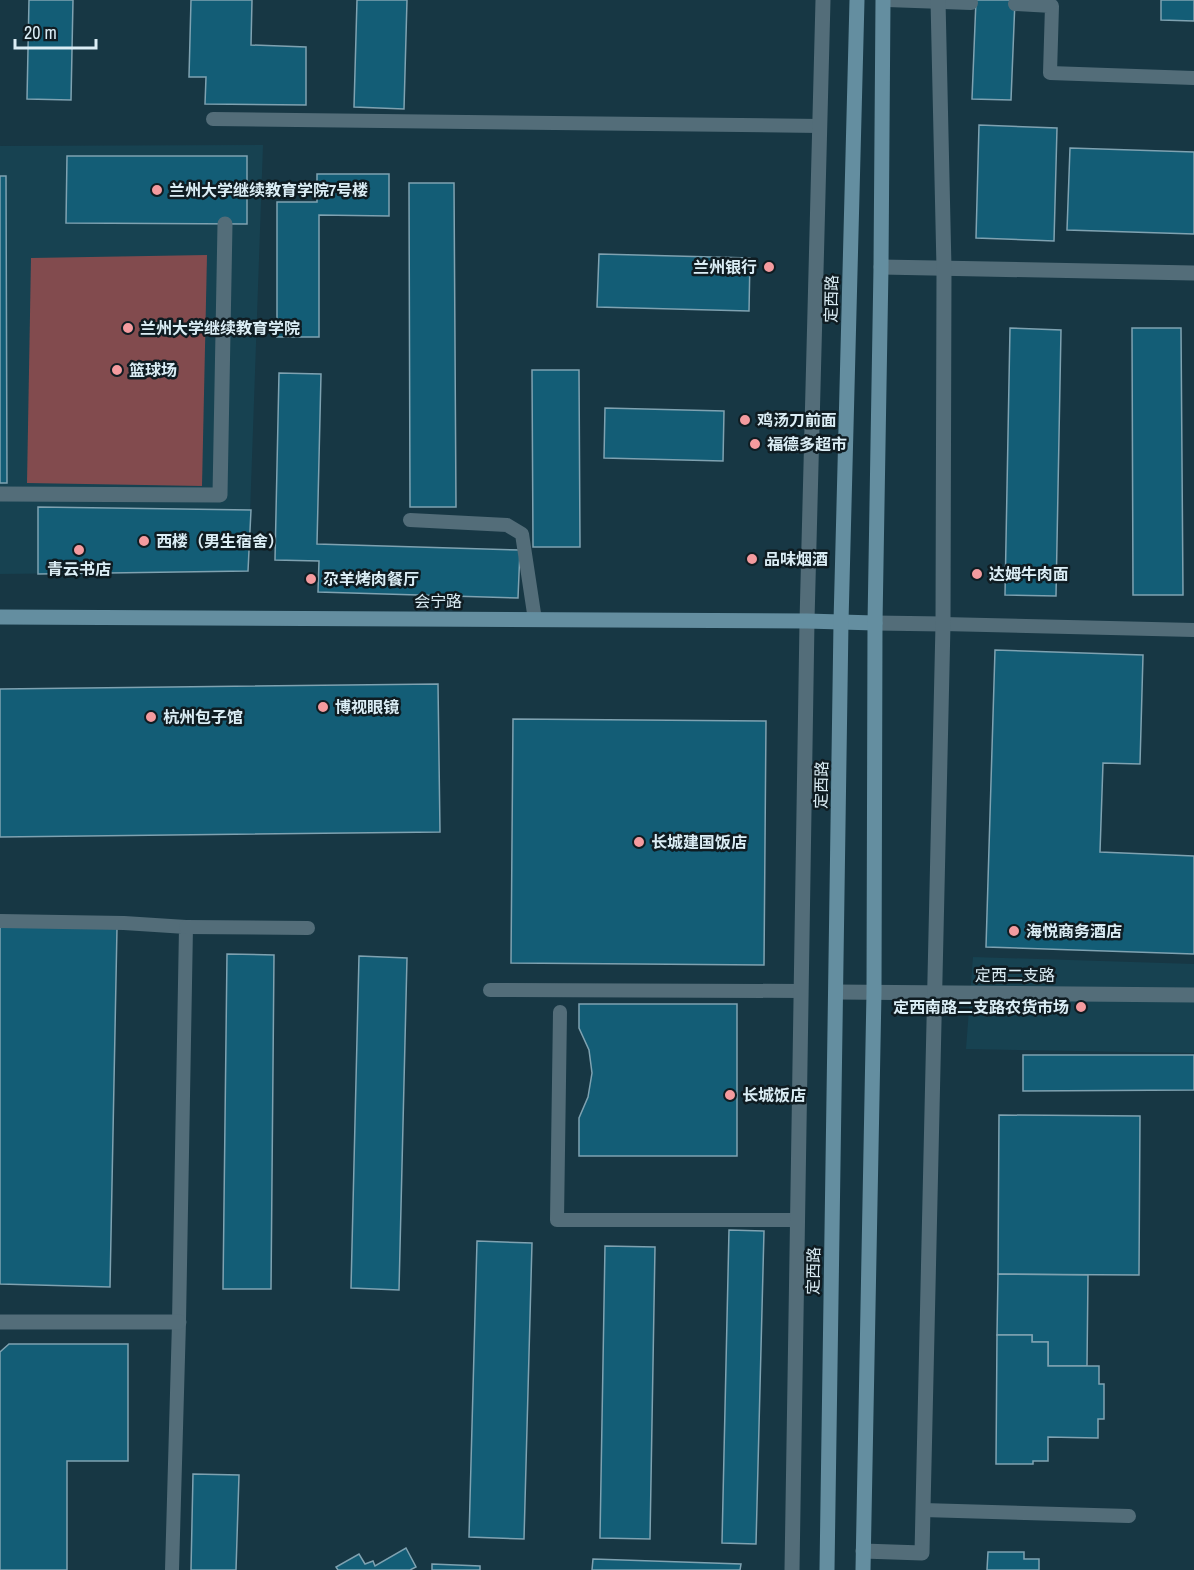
<svg xmlns="http://www.w3.org/2000/svg" width="1194" height="1570" font-family="'Archivo Narrow','Noto Sans SC',sans-serif">
<style>
.built{fill:#174251}
.green{fill:#824b4e}
.building{fill:#135d76;stroke:#7fa2b1;stroke-width:1.5}
.lines{fill:none;stroke-linecap:round;stroke-linejoin:round}
.lane{stroke:#536d79;stroke-width:14}
.street{stroke:#536d79;stroke-width:15}
.secondary{stroke:#648ea0;stroke-width:15}
.poi-dot{fill:#f49b9f;stroke:#0f1c22;stroke-width:2}
.labels{text-anchor:middle;stroke-width:5;stroke-linejoin:round;paint-order:stroke}
.poi-label{font-size:16px;font-weight:bold;fill:#dbedf5;stroke:#0f1c22;text-anchor:start}
.street-label{font-size:16px;fill:#dbedf5;stroke:#0f1c22}
</style>
<rect width="100%" height="100%" fill="#173744"/>
<g class="built">
<polygon points="263,145 248,571 0,574 0,146"/>
<polygon points="973,957 1194,964 1194,1053 966,1049"/>
</g>
<polygon class="green" points="207,255 202,486 27,483 31,258"/>
<g class="building">
<polygon points="29,0 73,0 71,100 27,99"/>
<polygon points="191,0 252,0 251,45 306,47 306,105 205,104 206,77 189,77"/>
<polygon points="357,0 407,0 404,109 354,107"/>
<polygon points="976,0 1015,0 1011,100 972,99"/>
<polygon points="1161,0 1194,0 1194,21 1161,20"/>
<polygon points="979,125 1057,128 1054,241 976,238"/>
<polygon points="1070,148 1194,152 1194,234 1067,230"/>
<polygon points="67,156 247,156 247,224 66,223"/>
<polygon points="317,174 389,174 389,216 319,215 319,337 277,337 277,202 317,202"/>
<polygon points="0,176 6,176 7,483 0,483"/>
<polygon points="409,183 454,183 456,507 410,507"/>
<polygon points="599,254 750,258 749,311 597,307"/>
<polygon points="1010,328 1061,330 1056,596 1005,595"/>
<polygon points="1132,328 1181,328 1183,595 1133,595"/>
<polygon points="532,370 579,370 580,547 533,547"/>
<polygon points="279,373 321,374 317,544 520,550 518,598 318,592 319,561 275,560"/>
<polygon points="605,408 724,411 723,461 604,458"/>
<polygon points="38,507 251,510 248,571 38,574"/>
<polygon points="995,650 1143,655 1140,764 1103,763 1100,852 1194,856 1194,954 986,947"/>
<polygon points="438,684 440,832 0,837 0,689"/>
<polygon points="513,719 766,721 764,965 511,963"/>
<polygon points="0,925 117,928 110,1287 0,1284"/>
<polygon points="227,954 274,955 271,1289 223,1289"/>
<polygon points="359,956 407,958 399,1290 351,1288"/>
<polygon points="579,1004 737,1004 737,1156 579,1156 579,1118 588,1097 592,1073 589,1050 579,1028"/>
<polygon points="1023,1055 1194,1055 1194,1090 1023,1091"/>
<polygon points="999,1115 1140,1116 1139,1275 998,1274"/>
<polygon points="729,1230 764,1231 756,1544 722,1543"/>
<polygon points="477,1241 532,1243 524,1539 469,1537"/>
<polygon points="605,1246 655,1247 650,1539 600,1538"/>
<polygon points="998,1274 1088,1275 1087,1366 1048,1366 1048,1342 1032,1342 1032,1335 997,1335"/>
<polygon points="997,1335 1032,1335 1032,1342 1048,1342 1048,1366 1099,1366 1099,1384 1104,1384 1104,1419 1098,1419 1098,1438 1048,1437 1048,1461 1033,1461 1033,1464 996,1464"/>
<polygon points="9,1344 128,1344 128,1461 67,1461 67,1570 0,1570 0,1352"/>
<polygon points="193,1474 239,1475 236,1570 191,1570"/>
<polygon points="406,1548 416,1567 410,1570 338,1570 336,1567 359,1554 365,1564 373,1561 375,1566"/>
<polygon points="988,1552 1024,1552 1024,1559 1039,1559 1039,1570 987,1570"/>
<polygon points="593,1559 741,1564 740,1570 592,1570"/>
<polygon points="432,1564 480,1566 480,1570 432,1570"/>
</g>
<g class="lines">
<g class="lane">
<polyline points="887,0 971,3"/>
<polyline points="1015,4 1052,6 1050,73 1194,78"/>
<polyline points="213,119 820,126"/>
<polyline points="410,520 507,525 522,534 535,620"/>
<polyline points="943,624 1194,630"/>
<polyline points="0,921 124,923 186,927 179,1322 172,1570"/>
<polyline points="186,927 308,928"/>
<polyline points="490,990 801,991"/>
<polyline points="560,1012 557,1220 798,1220"/>
<polyline points="923,1510 1129,1516"/>
</g>
<g class="street">
<polyline points="881,267 1194,273"/>
<polyline points="0,494 220,495 225,224"/>
<polyline points="875,623 943,624"/>
<polyline points="836,992 1194,995"/>
<polyline points="0,1322 179,1322"/>
<polyline points="863,1551 922,1553 943,624 944,268 938,0"/>
<polyline points="792,1570 807,621 823,0"/>
</g>
<g class="secondary">
<polyline points="0,617 807,621 875,623"/>
<polyline points="827,1570 841,622 857,0"/>
<polyline points="863,1570 874,992 875,623 881,267 883,0"/>
</g>
</g>
<g class="poi-dot">
<circle cx="157" cy="190" r="6"/>
<circle cx="769" cy="267" r="6"/>
<circle cx="128" cy="328" r="6"/>
<circle cx="117" cy="370" r="6"/>
<circle cx="745" cy="420" r="6"/>
<circle cx="755" cy="444" r="6"/>
<circle cx="144" cy="541" r="6"/>
<circle cx="79" cy="550" r="6"/>
<circle cx="752" cy="559" r="6"/>
<circle cx="977" cy="574" r="6"/>
<circle cx="311" cy="579" r="6"/>
<circle cx="323" cy="707" r="6"/>
<circle cx="151" cy="717" r="6"/>
<circle cx="639" cy="842" r="6"/>
<circle cx="1014" cy="931" r="6"/>
<circle cx="1081" cy="1007" r="6"/>
<circle cx="730" cy="1095" r="6"/>
</g>
<g class="labels">
<g class="poi-label">
<text x="169" y="196">兰州大学继续教育学院7号楼</text>
<text x="757" y="273" text-anchor="end">兰州银行</text>
<text x="140" y="334">兰州大学继续教育学院</text>
<text x="129" y="376">篮球场</text>
<text x="757" y="426">鸡汤刀前面</text>
<text x="767" y="450">福德多超市</text>
<text x="156" y="547">西楼（男生宿舍）</text>
<text x="764" y="565">品味烟酒</text>
<text x="79" y="575" text-anchor="middle">青云书店</text>
<text x="989" y="580">达姆牛肉面</text>
<text x="323" y="585">尕羊烤肉餐厅</text>
<text x="335" y="713">博视眼镜</text>
<text x="163" y="723">杭州包子馆</text>
<text x="651" y="848">长城建国饭店</text>
<text x="1026" y="937">海悦商务酒店</text>
<text x="1069" y="1013" text-anchor="end">定西南路二支路农货市场</text>
<text x="742" y="1101">长城饭店</text>
</g>
<g class="street-label">
<text transform="translate(831 299) rotate(-89)" y="6">定西路</text>
<text x="438" y="607">会宁路</text>
<text transform="translate(821 785) rotate(-89)" y="6">定西路</text>
<text x="1015" y="981">定西二支路</text>
<text transform="translate(813 1271) rotate(-89)" y="6">定西路</text>
</g>
</g>
<path d="M15 39v9h81v-9" fill="none" stroke="#dbedf5" stroke-width="3"/>
<text x="24" y="39" font-size="18" fill="#dbedf5" stroke="#0f1c22" stroke-width="4.5" paint-order="stroke">20 m</text>
</svg>
